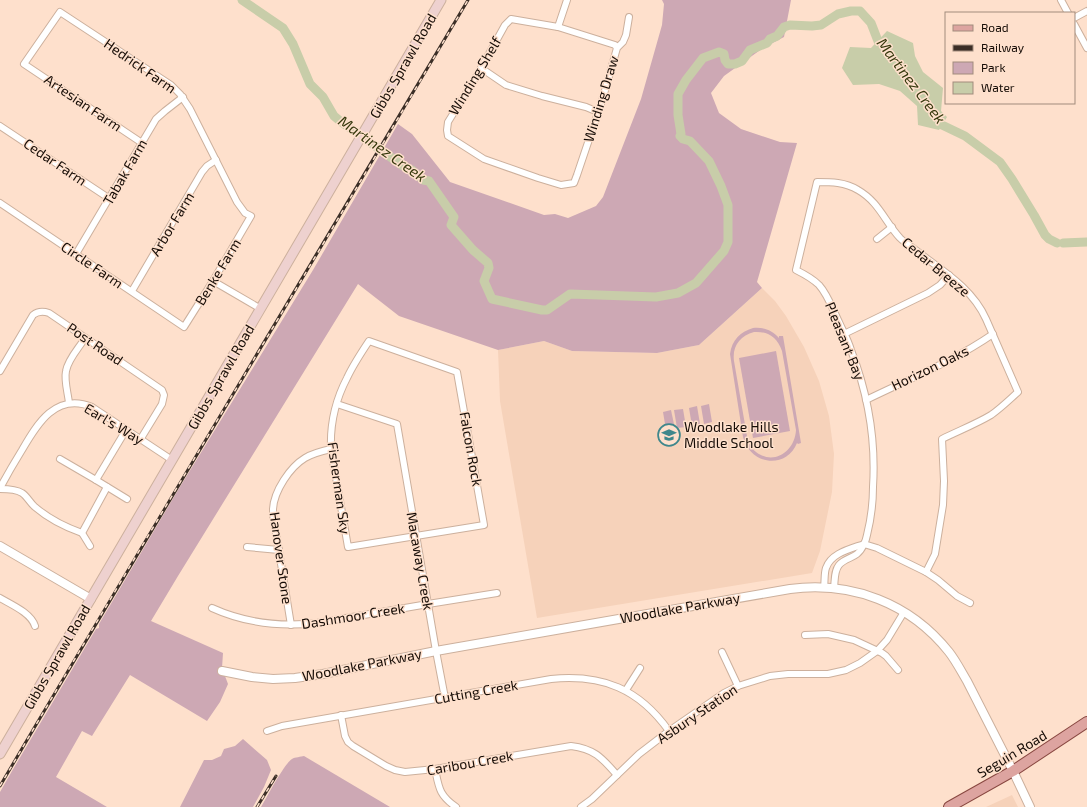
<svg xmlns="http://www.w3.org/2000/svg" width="1087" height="807" font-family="'Exo 2',sans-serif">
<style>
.built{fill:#f6d2ba}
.green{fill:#cda8b4;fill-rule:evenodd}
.water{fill:#c8cda9}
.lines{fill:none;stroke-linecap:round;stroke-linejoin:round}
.river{stroke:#c8cda9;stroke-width:9}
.minor-casing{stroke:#ccb09d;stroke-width:8}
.tertiary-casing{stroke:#ccb09d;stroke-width:10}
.secondary-casing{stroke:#ccb09d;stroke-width:11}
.primary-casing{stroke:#884740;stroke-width:12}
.minor{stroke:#fff;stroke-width:6}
.tertiary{stroke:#fff;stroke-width:8}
.secondary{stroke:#eed1cf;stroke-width:9}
.primary{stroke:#dda4a0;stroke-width:10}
.rail-casing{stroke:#3b2e26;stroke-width:3}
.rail{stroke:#fee0cc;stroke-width:1.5;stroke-dasharray:4.5;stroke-linecap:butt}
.labels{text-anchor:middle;stroke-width:3;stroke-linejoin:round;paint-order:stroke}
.street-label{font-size:14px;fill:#160c06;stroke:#fee0cc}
.poi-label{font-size:14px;fill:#160c06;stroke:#fee0cc;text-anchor:start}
.water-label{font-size:15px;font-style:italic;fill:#36390d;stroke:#fee0cc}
</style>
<rect width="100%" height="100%" fill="#fee0cc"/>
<g class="built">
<polygon points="762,288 775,301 786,316 804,347 819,381 829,416 834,454 832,492 820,551 812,573 537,618 500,401 498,350 544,341 572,351 657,353 699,345"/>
<polygon points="1012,795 1018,807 986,807"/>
</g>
<g class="green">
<polygon points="662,0 791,0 784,37 763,48 724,76 711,93 719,113 741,129 780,142 797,143 757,282 762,288 699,345 657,353 572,351 544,341 498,350 399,316 358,284 178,576 151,621 223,653 222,668 228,684 220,702 207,721 130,675 92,736 82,731 56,777 107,807 0,807 0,792 12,771 96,629 99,628 99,624 178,490 313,270 398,124 412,134 450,182 544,215 555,214 568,218 596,206 603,197 641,99 662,25 664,4"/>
<path d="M753,328C764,327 772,330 779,338V336H783L801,443L798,444L797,443C786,470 750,465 743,437L730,354C732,340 740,332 753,328ZM754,332C768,331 777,337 782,351L796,430C795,451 774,466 756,452C753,450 751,446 748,442L734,361C732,346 740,336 754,332Z"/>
<polygon points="776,351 790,431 753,438 739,358"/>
<polygon points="709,404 712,422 704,424 701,406"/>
<polygon points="697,406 700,424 692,426 689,408"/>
<polygon points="683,409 686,427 677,428 674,410"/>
<polygon points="671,410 675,429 666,430 663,412"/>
<polygon points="243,739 267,760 271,770 264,787 253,807 180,807 204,760 212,760 221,756 224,749 235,746"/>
<path d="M304,756L390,807H261C267,797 284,764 292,759C295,757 301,757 304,756Z"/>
</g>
<polygon class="water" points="887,31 913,43 915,56 923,72 943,88 941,111 947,117 939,130 918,125 917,106 900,91 879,84 853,85 842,68 850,47 871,48"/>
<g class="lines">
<g class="river">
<polyline points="242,0 283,28 293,44 310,84 323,97 334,116 340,121 403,166 412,170 423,180 429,181 454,217 451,225 473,250 488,263 489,268 484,281 492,299 542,310 547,310 570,294 656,297 678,293 696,283 724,251 728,242 728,205 721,186 709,161 690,141 683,139 680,136 681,134 678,115 678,94 686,80 703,58 719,52 724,54 725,60 728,64 735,64 742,61 750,50 767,43 770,39 777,36 784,27 790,25 812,26 821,25 838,14 851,11 860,11 871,23 878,41 886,50"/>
<polyline points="936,116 942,125 965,136 1000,162 1012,179 1034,215 1045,235 1049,239 1057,243"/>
<polyline points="1063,243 1087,242"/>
</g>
<g class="minor-casing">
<g id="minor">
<polyline points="1061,0 1068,13"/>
<polyline points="1074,18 1087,11"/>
<polyline points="1074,24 1087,48"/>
<polyline points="558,27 567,0"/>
<polyline points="617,48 615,45 558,27 511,19 505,25 479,72 448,122 447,130 448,136 484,159 538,178 561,185 574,183 577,175 602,101 617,48 623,42 626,35 629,17"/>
<polyline points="481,68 506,85 542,96 586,107 598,112"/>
<polyline points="0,126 110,199"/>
<polyline points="0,203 184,327 213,281 251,216 245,213 237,202 190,109 180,94 171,85 60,12 24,64 142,143"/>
<polyline points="877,239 892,227"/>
<polyline points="76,254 156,119 165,111 183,97"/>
<polyline points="213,281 261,309"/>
<polyline points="132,291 202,172 207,166 216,160"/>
<polyline points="844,334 928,293 940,285 949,275"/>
<path d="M369,341L457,372L484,525L348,547L331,449C330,425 336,399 347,378C353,365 361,353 369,341Z"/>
<path d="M0,371L33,315C38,311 43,311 49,313L162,390L164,395L162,404L140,440"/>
<path d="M866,400C909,379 954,361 993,334"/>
<path d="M69,403C68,393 64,381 66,371C68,359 79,348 85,338"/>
<polyline points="337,404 397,424 436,651 445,698"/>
<polyline points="60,459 96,480 127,499"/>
<polyline points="96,480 126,430"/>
<path d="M0,488C7,475 14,463 22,450C37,424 56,392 92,407L172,460"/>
<path d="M0,489C7,489 16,489 22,493C27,496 30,503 35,507C49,519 65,527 82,533"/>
<polyline points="864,544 877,548 926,572 938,580 957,596 970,603"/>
<polyline points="90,546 82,533 107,487"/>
<polyline points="247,547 279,550"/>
<path d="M824,587C825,581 824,574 826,568C831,553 850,549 864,544"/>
<path d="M834,588C835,580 834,571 839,565C844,559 852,558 857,554C862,550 866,541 867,535C871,519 873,503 873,487C876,440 868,394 851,350C848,340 843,331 839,322C833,310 828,295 819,285C812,278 804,274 796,270L817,182C831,182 845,182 858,190C879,202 885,222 900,238C906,244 915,249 922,255C946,273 973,290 986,319L1018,392C1009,400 1001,408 991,415C976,424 958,431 942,439L944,481L943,505L935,554L926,572"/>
<path d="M0,598C12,605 31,613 35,626"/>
<path d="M212,608C245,623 281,627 317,623L428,604L497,593"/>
<path d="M291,625L274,521C273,517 273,513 273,509C274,491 290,467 305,458C313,453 322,451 331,449"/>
<polyline points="805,635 828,634 854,640 882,653 886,656 898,670"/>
<polyline points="722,652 738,686"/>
<polyline points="626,690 640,668"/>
<path d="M341,715L345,736L348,742L353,746L386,766L395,770L405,772L435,769L571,746C595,749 602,758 617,775"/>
<path d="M267,731L282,726L551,679C603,674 639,689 669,731"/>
<path d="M435,769C439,788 439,795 456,807"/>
<polyline points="581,807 592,799 639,754 669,731 724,693 738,686 770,676 788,674 828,674 846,670 860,663 877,651 887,640 904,612"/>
</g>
</g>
<g class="tertiary-casing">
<g id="tertiary">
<polyline points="0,546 91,599"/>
<path d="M222,671L252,677L273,679L295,678L323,674L436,651L790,589C852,581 910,603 949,652C956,661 961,671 967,681L1013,771L1030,807"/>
</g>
</g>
<g class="secondary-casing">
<polyline id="secondary" points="0,754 441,0"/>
</g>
<g class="primary-casing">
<polyline id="primary" points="949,807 1013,771 1087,722"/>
</g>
<use href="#minor" class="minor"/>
<use href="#tertiary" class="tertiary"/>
<use href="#secondary" class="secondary"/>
<use href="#primary" class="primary"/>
<g class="rail-casing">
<g id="rail">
<path d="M0,786C154,523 313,263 468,0"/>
<polyline points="257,807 276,776"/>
</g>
</g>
<use href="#rail" class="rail"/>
</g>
<defs>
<g id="school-ring" transform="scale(1.15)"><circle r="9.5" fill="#fee0cc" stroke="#3f878c" stroke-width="1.5"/><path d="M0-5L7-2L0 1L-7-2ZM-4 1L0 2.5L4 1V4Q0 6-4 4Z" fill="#3f878c"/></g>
</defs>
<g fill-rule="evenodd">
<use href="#school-ring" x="669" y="435"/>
</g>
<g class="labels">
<g class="street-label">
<text transform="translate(140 66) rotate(35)" y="5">Hedrick Farm</text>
<text transform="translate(403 66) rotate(-60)" y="5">Gibbs Sprawl Road</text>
<text transform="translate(475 76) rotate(-59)" y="5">Winding Shelf</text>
<text transform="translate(601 99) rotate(-73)" y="5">Winding Draw</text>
<text transform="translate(83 103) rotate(34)" y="5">Artesian Farm</text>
<text transform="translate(55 162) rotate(34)" y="5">Cedar Farm</text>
<text transform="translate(125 172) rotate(-60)" y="5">Tabak Farm</text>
<text transform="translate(172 224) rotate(-59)" y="5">Arbor Farm</text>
<text transform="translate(92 265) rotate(34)" y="5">Circle Farm</text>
<text transform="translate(936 267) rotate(40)" y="5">Cedar Breeze</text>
<text transform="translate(218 272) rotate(-59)" y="5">Benke Farm</text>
<text transform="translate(845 341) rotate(68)" y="5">Pleasant Bay</text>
<text transform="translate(95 344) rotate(34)" y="5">Post Road</text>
<text transform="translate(930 368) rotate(-26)" y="5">Horizon Oaks</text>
<text transform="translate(221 377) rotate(-60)" y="5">Gibbs Sprawl Road</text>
<text transform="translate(114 424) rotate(31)" y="5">Earl's Way</text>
<text transform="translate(471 449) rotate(80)" y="5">Falcon Rock</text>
<text transform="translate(339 488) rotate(82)" y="5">Fisherman Sky</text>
<text transform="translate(281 558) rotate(82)" y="5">Hanover Stone</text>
<text transform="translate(420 561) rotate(80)" y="5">Macaway Creek</text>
<text transform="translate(680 608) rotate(-10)" y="5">Woodlake Parkway</text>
<text transform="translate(353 616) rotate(-9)" y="5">Dashmoor Creek</text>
<text transform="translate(57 657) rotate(-60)" y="5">Gibbs Sprawl Road</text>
<text transform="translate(362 665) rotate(-11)" y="5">Woodlake Parkway</text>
<text transform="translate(476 692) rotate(-10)" y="5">Cutting Creek</text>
<text transform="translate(697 714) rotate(-34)" y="5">Asbury Station</text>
<text transform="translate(1012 754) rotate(-31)" y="5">Seguin Road</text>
<text transform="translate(470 763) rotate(-10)" y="5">Caribou Creek</text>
</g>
<g class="poi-label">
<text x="684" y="432">Woodlake Hills<tspan x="684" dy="16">Middle School</tspan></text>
</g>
<g class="water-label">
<text transform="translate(911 81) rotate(53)" y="5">Martinez Creek</text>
<text transform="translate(382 149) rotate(35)" y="5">Martinez Creek</text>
</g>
</g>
<rect x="945" y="12" width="130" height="92" fill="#fee0cc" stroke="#a18b7d"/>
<rect x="953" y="25" width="20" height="6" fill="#dda4a0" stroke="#a18b7d"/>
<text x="981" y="32" font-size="12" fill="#160c06">Road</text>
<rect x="953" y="45" width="20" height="6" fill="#3b2e26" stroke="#a18b7d"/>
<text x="981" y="52" font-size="12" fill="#160c06">Railway</text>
<rect x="953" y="62" width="20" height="12" fill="#cda8b4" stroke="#a18b7d"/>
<text x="981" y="72" font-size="12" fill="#160c06">Park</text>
<rect x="953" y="82" width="20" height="12" fill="#c8cda9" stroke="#a18b7d"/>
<text x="981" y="92" font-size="12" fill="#160c06">Water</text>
</svg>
